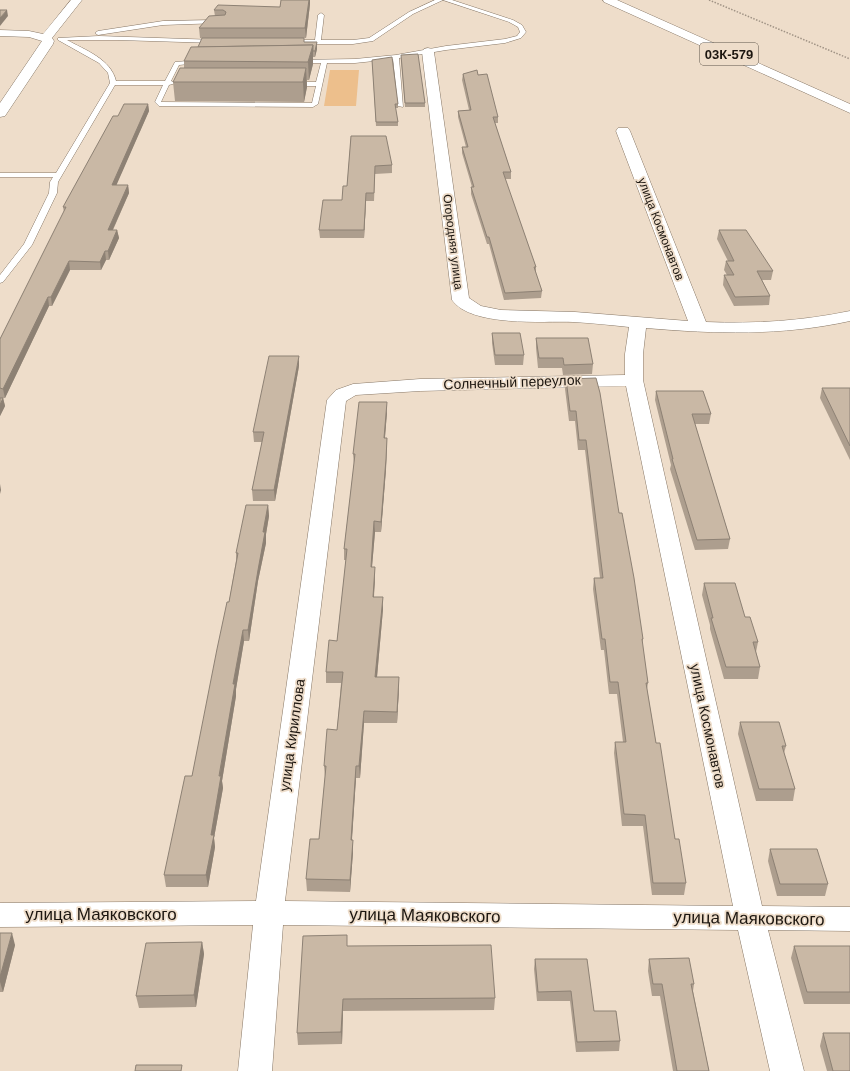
<svg xmlns="http://www.w3.org/2000/svg" width="850" height="1071" font-family="Arial,sans-serif">
<style>
.green{fill:#edbf8c}
.lines{fill:none;stroke-linecap:round;stroke-linejoin:round}
.service-casing{stroke:#877766;stroke-width:1}
.minor-casing{stroke:#877766;stroke-width:1}
.primary-casing{stroke:#877766;stroke-width:1}
.path{stroke:#a09385;stroke-width:1.5;stroke-dasharray:1.5 1.5;stroke-linecap:butt}
.service{fill:#fff;fill-rule:evenodd}
.minor{fill:#fff;fill-rule:evenodd}
.primary{fill:#fff;fill-rule:evenodd}
.wall{fill:#ad9e8e}
.shaded-wall{fill:#8d8174}
.building{fill:#c9b8a5;stroke:#8d8174}
.labels{text-anchor:middle;stroke-width:3.5;stroke-linejoin:round;paint-order:stroke}
.far-street-label{font-size:12px;fill:#1c1610;stroke:#eeddca}
.shield{fill:#eeddca;stroke:#5b5248;stroke-width:1}
.shield-label{font-size:13px;font-weight:bold;fill:#1c1610}
.street-label{font-size:14px;fill:#1c1610;stroke:#eeddca}
.near-street-label{font-size:17px;fill:#1c1610;stroke:#eeddca}
</style>
<rect width="100%" height="100%" fill="#eeddca"/>
<polygon class="green" points="330,70 359,70 356,106 324,106"/>
<g class="lines">
<g class="service-casing">
<g id="service">
<polygon points="435,0 443,0 413,14 373,41 353,44 290,44 287,42 290,40 315,40 318,15 321,13 324,15 321,40 353,40 369,38 409,12"/>
<path d="M443,0H452L513,20L522,25L526,32L521,38L505,43L446,50L399,58L403,107L398,106L393,59L355,63H327L318,104L313,107L159,106L155,102L163,85H115L58,182L57,193L32,245L3,282L0,283V275L24,244L49,193L50,182L53,177H0V173H56L110,83L108,73L99,63L58,40V38L99,36L217,40V42L215,43L118,40H67C85,50 111,59 116,81H165L175,62L201,60V62L199,63L179,65L171,81L176,83L169,85L161,102L312,103L316,86H292L289,84L292,82H316L321,63H298L295,61L296,60L355,59L396,55L446,46L505,39L517,36L520,32L518,27L509,22Z"/>
<polygon points="218,20 220,21 220,23 163,25 98,35 95,33 98,31 163,21"/>
</g>
</g>
<g class="minor-casing">
<g id="minor">
<polygon points="71,0 82,0 52,38 54,41 53,44 5,116 0,117 0,103 42,41 29,37 0,36 0,30 29,31 43,34"/>
<path d="M428,48L432,49L434,52L469,298L481,306L501,310L575,312L688,321L616,131L618,128H628L630,131L706,322C755,324 802,321 850,311V321C782,336 715,334 646,328L643,354V380L762,906L850,907V931L768,930L804,1071H770L738,930L283,925L272,1071H238L253,925L0,927V903L256,901L327,400L336,390L353,384L420,379L625,375V354L629,327C610,325 592,323 573,322C543,321 471,327 452,300L422,52L424,49ZM626,386L733,906L285,901L346,401L356,395L420,391Z"/>
</g>
</g>
<g class="primary-casing">
<polygon id="primary" points="603,0 617,0 850,104 850,113 604,2"/>
</g>
<polyline class="path" points="709,0 850,59"/>
<use href="#service" class="service"/>
<use href="#minor" class="minor"/>
<use href="#primary" class="primary"/>
</g>
<g class="wall">
<polygon points="281,0 310,0 310,4 306,38 200,38 199,28 215,16 214,10 280,7"/>
<polygon points="305,42 317,42 317,49 315,57 313,57 313,64 309,80 307,80 307,87 304,102 175,101 173,82 184,68 184,61"/>
<polygon points="401,59 425,103 425,107 405,107"/>
<polygon points="372,60 398,104 398,108 395,108 398,122 398,126 376,126"/>
<polygon points="463,74 478,75 498,117 498,123 495,123 511,172 511,179 505,179 536,267 536,274 542,291 541,298 504,300 489,244 487,244 471,194 471,187 472,187 462,153 462,147 466,147 458,117 458,111 469,110 462,80"/>
<polygon points="148,104 149,111 116,185 128,185 129,193 113,230 117,230 119,238 109,260 106,260 101,270 70,270 52,306 49,306 5,398 3,398 5,406 0,416 0,339 64,212 63,207 118,116"/>
<polygon points="351,136 392,165 392,173 375,174 374,201 366,201 364,238 320,238 319,230 342,200 347,186"/>
<polygon points="719,230 773,271 771,280 762,280 770,296 769,305 734,306 723,285 724,275 727,275 724,270 726,261 728,261 717,239"/>
<polygon points="492,333 524,355 523,365 495,365 492,343"/>
<polygon points="536,338 593,364 592,374 563,375 562,368 538,368 536,348"/>
<polygon points="299,366 275,501 253,501 252,490 262,442 254,442 253,432"/>
<polygon points="566,379 619,513 643,639 642,644 648,683 647,689 656,743 675,839 686,883 684,895 652,895 643,826 622,826 614,753 615,742 623,742 617,694 609,694 604,650 601,650 593,589 594,578 600,578 585,450 578,450 575,421 569,421 565,389"/>
<polygon points="822,388 850,388 850,460 820,398"/>
<polygon points="656,391 711,414 709,424 695,424 730,539 728,549 695,550 670,469 671,465 655,400"/>
<polygon points="387,412 385,438 387,438 386,469 381,532 375,532 372,567 375,578 374,597 383,609 377,677 399,688 397,723 364,723 360,778 356,778 352,840 353,852 350,892 307,891 306,879 319,839 325,777 324,766 337,730 341,683 326,683 326,672 337,641 346,560 344,560 344,549 354,464 353,454"/>
<polygon points="268,505 269,516 266,534 266,543 258,581 249,641 244,641 236,689 236,696 222,781 223,788 214,838 215,847 208,887 166,887 164,875 192,776 229,602 236,561 236,553"/>
<polygon points="704,583 745,617 758,642 756,652 760,667 758,679 724,679 710,629 710,625 702,595"/>
<polygon points="740,722 786,746 784,753 795,789 793,801 756,801 738,734"/>
<polygon points="770,849 828,884 825,896 777,896 768,861"/>
<polygon points="0,933 15,945 3,992 0,992"/>
<polygon points="202,942 204,954 196,1007 139,1008 136,996"/>
<polygon points="348,946 495,998 494,1010 343,1011 342,1044 298,1045 297,1033"/>
<polygon points="794,946 850,946 850,1004 804,1004 791,958"/>
<polygon points="535,959 594,1011 620,1041 619,1051 576,1052 570,1001 537,1001 534,969"/>
<polygon points="649,959 694,984 693,991 709,1071 673,1071 660,996 652,996 648,971"/>
<polygon points="823,1033 850,1071 827,1071 820,1046"/>
</g>
<g class="shaded-wall">
<polygon points="309,0 310,0 310,4 306,38 305,28"/>
<polygon points="7,10 8,16 0,26 0,18"/>
<polygon points="317,42 317,49 315,57 315,51"/>
<polygon points="313,45 313,64 309,80 308,62"/>
<polygon points="306,68 307,87 304,102 303,82"/>
<polygon points="148,104 149,111 113,193 112,185"/>
<polygon points="128,185 129,193 109,238 108,230"/>
<polygon points="366,193 366,201 364,238 364,230"/>
<polygon points="117,230 119,238 109,260 108,251"/>
<polygon points="105,251 106,260 101,270 100,262"/>
<polygon points="69,261 70,270 52,306 51,297"/>
<polygon points="48,297 49,306 5,398 3,389"/>
<polygon points="299,356 299,366 275,501 274,490"/>
<polygon points="3,398 5,406 0,416 0,405"/>
<polygon points="387,402 387,412 384,448 384,438"/>
<polygon points="387,438 386,469 381,532 381,522"/>
<polygon points="0,484 1,490 0,494"/>
<polygon points="268,505 269,516 266,534 266,543 258,581 249,641 248,630 263,532"/>
<polygon points="374,521 375,532 371,578 371,567"/>
<polygon points="375,567 375,578 373,608 373,597"/>
<polygon points="383,597 383,609 376,688 375,677"/>
<polygon points="243,630 244,641 236,689 236,696 222,781 223,788 214,838 215,847 208,887 206,875 211,835 233,684"/>
<polygon points="399,677 399,688 397,723 397,712"/>
<polygon points="364,711 364,723 360,778 359,766"/>
<polygon points="356,766 356,778 351,852 351,840"/>
<polygon points="353,840 353,852 350,892 350,880"/>
<polygon points="12,933 15,945 3,992 0,982 0,977"/>
<polygon points="202,942 204,954 196,1007 194,995"/>
<polygon points="343,999 343,1011 342,1044 341,1032"/>
</g>
<g class="building">
<polygon points="281,0 309,0 305,28 199,28 209,16 225,15 226,12 223,10 214,10 218,5 280,7"/>
<polygon points="0,10 7,10 0,18"/>
<polygon points="202,38 304,38 304,42 317,42 315,51 313,51 313,45 198,47"/>
<polygon points="313,45 308,62 184,61 191,47"/>
<polygon points="418,54 425,103 405,103 401,55"/>
<polygon points="392,57 398,104 395,104 398,122 376,122 372,60"/>
<polygon points="180,68 306,68 303,82 173,82"/>
<polygon points="477,70 478,75 487,74 498,117 493,117 511,172 503,172 536,267 534,267 542,291 505,293 489,237 487,237 471,187 474,187 462,147 468,147 458,111 471,110 463,74"/>
<polygon points="124,104 148,104 112,185 128,185 108,230 117,230 108,251 105,251 100,262 69,261 51,297 48,297 3,389 0,388 0,339 66,207 63,207 113,116 118,116"/>
<polygon points="351,136 386,136 392,165 375,166 374,193 366,193 364,230 319,230 323,200 342,200 343,186 347,186"/>
<polygon points="719,230 746,230 773,271 757,271 770,296 735,297 724,275 734,275 726,261 734,261"/>
<polygon points="492,333 520,333 524,355 495,355"/>
<polygon points="536,338 588,338 593,364 564,365 563,358 539,358"/>
<polygon points="269,356 299,356 274,490 252,490 264,432 253,432"/>
<polygon points="596,378 600,393 619,513 622,513 634,578 643,639 642,639 648,683 646,683 656,743 660,743 675,839 679,839 686,883 653,883 645,815 624,814 615,742 626,742 618,682 610,682 605,639 602,639 594,578 603,578 586,440 579,440 576,411 570,411 566,379"/>
<polygon points="822,388 850,388 850,446"/>
<polygon points="656,391 703,391 711,414 692,414 730,539 697,540 672,459 673,459"/>
<polygon points="0,398 3,398 0,405"/>
<polygon points="359,402 387,402 384,438 387,438 386,459 381,522 374,521 371,567 375,567 373,597 383,597 375,677 399,677 397,712 364,711 359,766 356,766 351,840 353,840 350,880 306,879 310,839 319,839 326,766 324,766 327,729 337,730 343,672 326,672 329,640 337,641 347,549 344,549 355,454 353,454"/>
<polygon points="246,505 268,505 263,532 265,532 258,570 248,630 243,630 233,684 235,684 219,776 221,776 211,835 214,835 206,875 164,875 185,776 192,776 217,649 227,602 229,602 238,553 236,553"/>
<polygon points="704,583 735,583 745,617 750,617 758,642 753,642 760,667 726,667 711,618 713,618"/>
<polygon points="740,722 779,722 786,746 782,746 795,789 759,789"/>
<polygon points="770,849 817,849 828,884 780,884"/>
<polygon points="0,933 12,933 0,977"/>
<polygon points="347,935 347,946 491,945 495,998 343,999 341,1032 297,1033 303,936"/>
<polygon points="202,942 194,995 136,996 146,943"/>
<polygon points="794,946 850,946 850,992 807,992"/>
<polygon points="689,958 694,984 691,984 709,1071 677,1071 662,984 653,984 649,959"/>
<polygon points="535,959 587,959 594,1011 616,1011 620,1041 577,1042 571,991 538,992"/>
<polygon points="823,1033 850,1033 850,1071 833,1071"/>
<polygon points="136,1065 182,1065 181,1071 135,1071"/>
</g>
<g class="labels">
<g class="far-street-label">
<text transform="translate(661 229) rotate(69)" y="4">улица Космонавтов</text>
<text transform="translate(453 242) rotate(83)" y="4">Огородняя улица</text>
</g>
<rect class="shield" x="700" y="43" width="58" height="22" rx="3"/>
<g class="shield-label">
<text x="729" y="59">03К-579</text>
</g>
<g class="street-label">
<text transform="translate(512 382) rotate(-2)" y="5">Солнечный переулок</text>
<text transform="translate(708 726) rotate(78)" y="5">улица Космонавтов</text>
<text transform="translate(292 735) rotate(-82)" y="5">улица Кириллова</text>
</g>
<g class="near-street-label">
<text x="101" y="920">улица Маяковского</text>
<text transform="translate(425 915) rotate(1)" y="6">улица Маяковского</text>
<text transform="translate(749 918) rotate(1)" y="6">улица Маяковского</text>
</g>
</g>
</svg>
